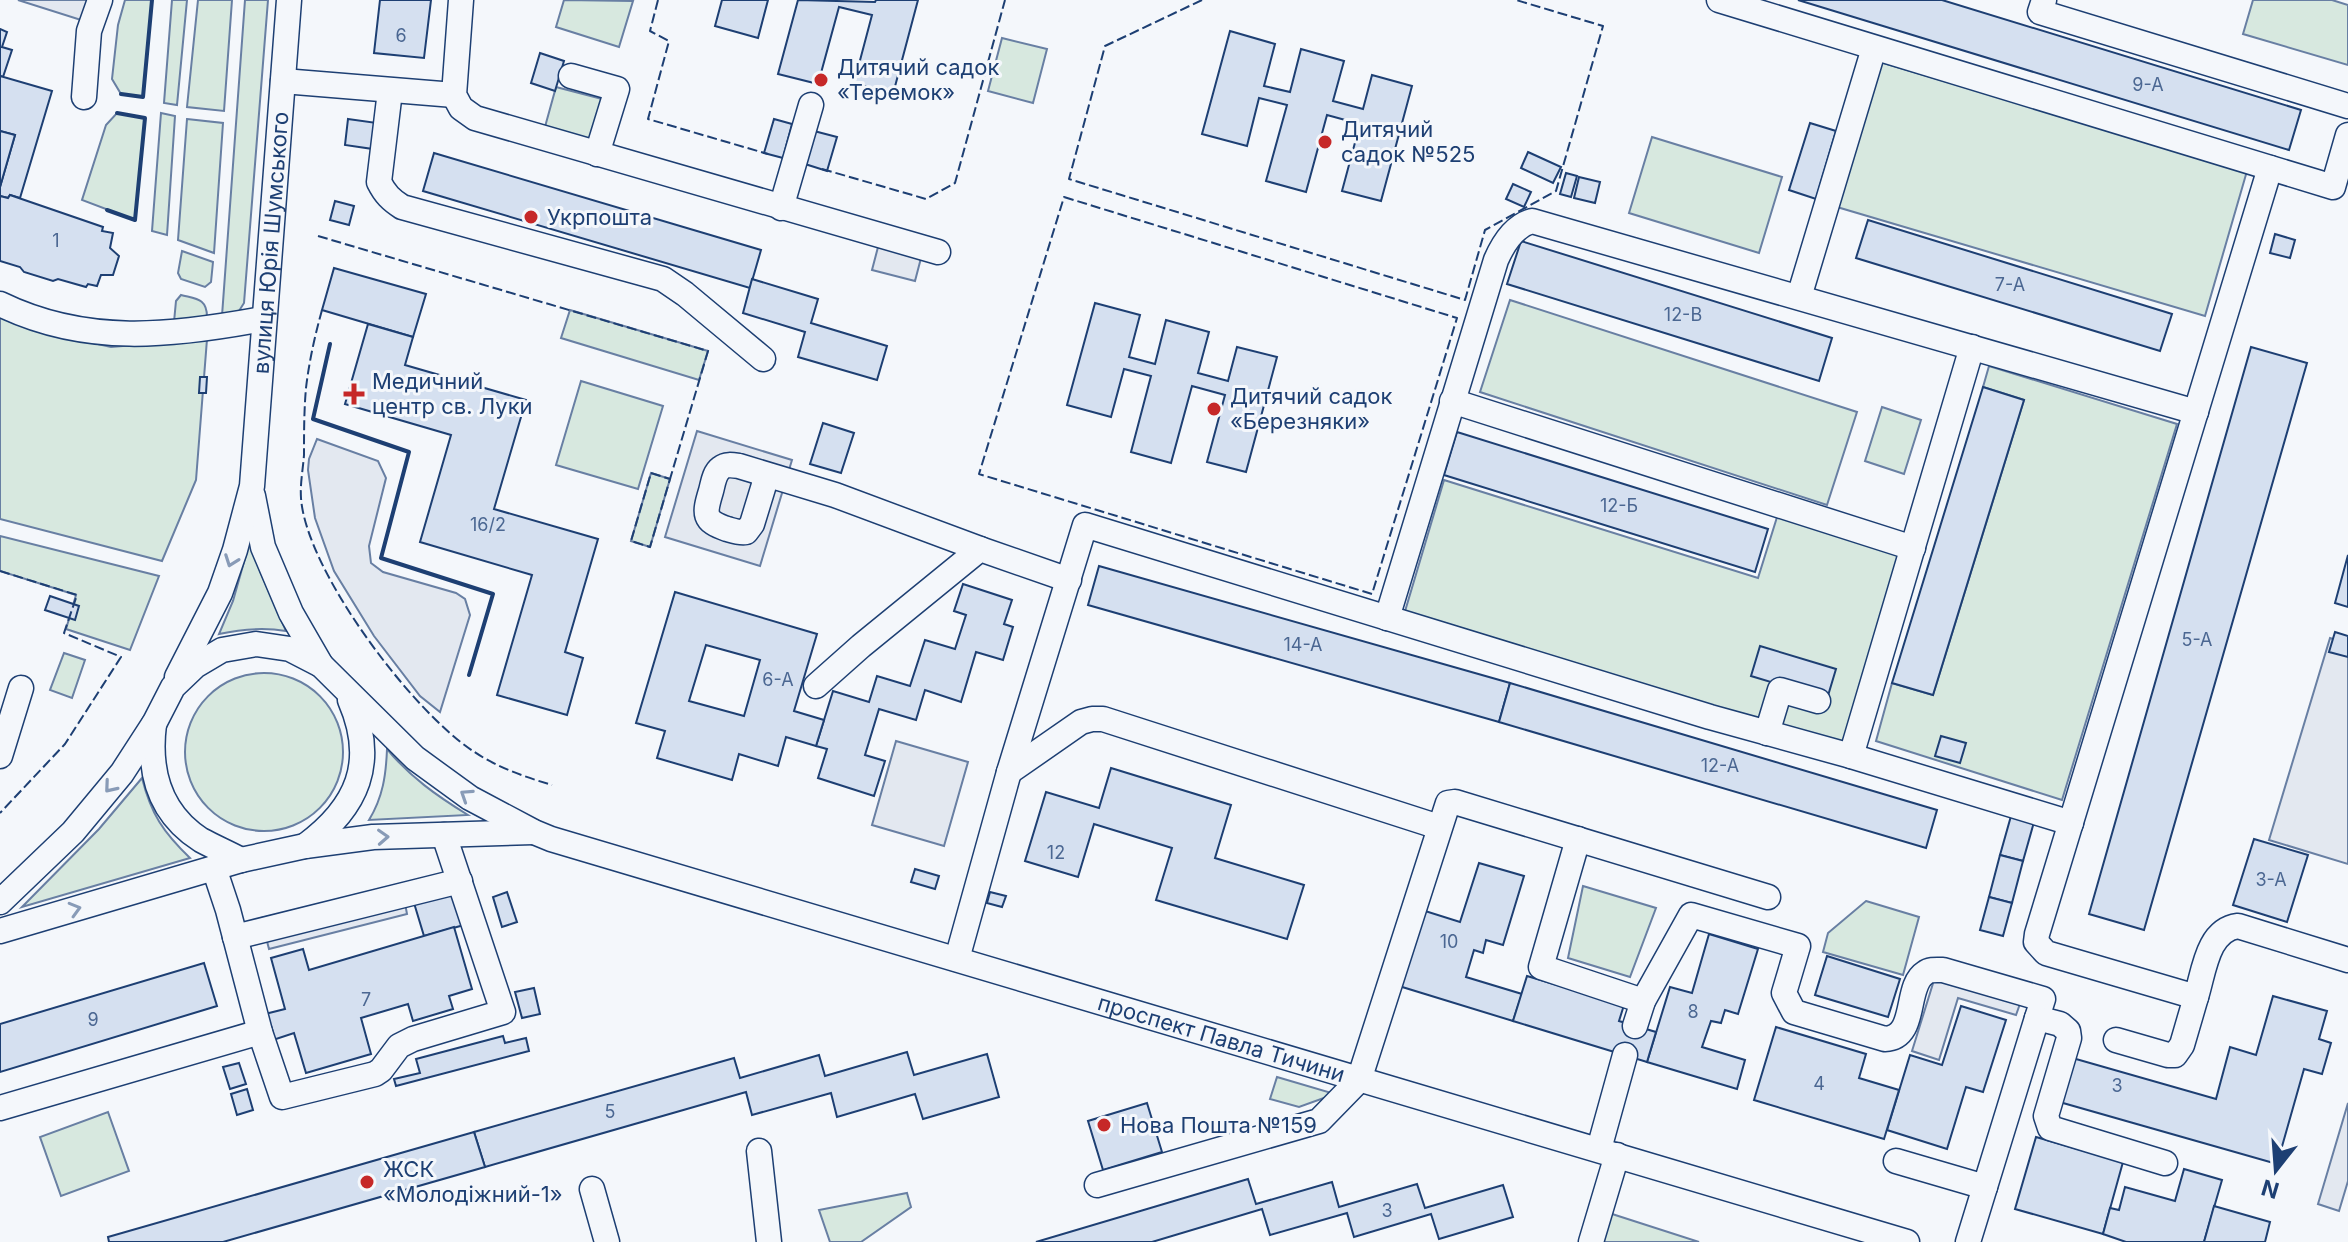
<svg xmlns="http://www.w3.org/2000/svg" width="2348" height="1242" font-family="Inter,sans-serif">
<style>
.green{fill:#d7e8df;stroke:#687fa3;stroke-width:2}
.parking{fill:#e3e8f0;stroke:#687fa3;stroke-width:2}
.building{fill:#d5e0f0;stroke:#1d3f73;stroke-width:2;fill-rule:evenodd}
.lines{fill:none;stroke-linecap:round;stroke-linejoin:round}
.minor-casing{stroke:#1d3f73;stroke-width:27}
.minor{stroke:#f4f7fb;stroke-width:24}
.fence{stroke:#1d3f73;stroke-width:2;stroke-dasharray:10 4;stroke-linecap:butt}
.wall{stroke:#1d3f73;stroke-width:4}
.oneway{stroke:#889bb7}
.poi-dot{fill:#c62828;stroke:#f4f7fb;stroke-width:3}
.labels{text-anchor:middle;stroke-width:6;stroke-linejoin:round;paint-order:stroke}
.number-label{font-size:18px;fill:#4b6792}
.poi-label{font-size:22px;fill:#1d3f73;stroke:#f4f7fb;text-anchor:start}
.street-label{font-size:22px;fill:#1d3f73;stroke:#f4f7fb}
</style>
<rect width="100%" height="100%" fill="#f4f7fb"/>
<g class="green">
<polygon points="125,0 152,0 143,97 121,94 112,79 118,25"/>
<polygon points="172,0 187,0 177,105 164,103"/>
<polygon points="198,0 232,0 224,111 187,107"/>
<polygon points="245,0 268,0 244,303 239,311 222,316"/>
<polygon points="564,0 633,1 619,47 556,27"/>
<polygon points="2253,0 2332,0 2348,5 2348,65 2243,34"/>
<polygon points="1002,38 1047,49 1033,103 988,91"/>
<polygon points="1880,62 2247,171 2205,316 1837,207"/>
<polygon points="556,87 606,100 592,147 543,134"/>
<polygon points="117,113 145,118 135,220 82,200 106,125"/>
<polygon points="161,113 175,116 167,235 152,231"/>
<polygon points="187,119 223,123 214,253 178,240"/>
<polygon points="1652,137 1782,177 1759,253 1629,213"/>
<polygon points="182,251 213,262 211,282 205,287 181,279 178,273"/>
<path d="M181,295C196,299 207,298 207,317L174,322L176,301Z"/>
<polygon points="1510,300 1857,412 1827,505 1480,392"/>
<polygon points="570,310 708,351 699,380 561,338"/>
<polygon points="0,316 44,332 111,347 207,339 196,480 162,561 0,519"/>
<polygon points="1989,366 2177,424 2062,800 1876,741 1892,683 1933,695 2024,400 1983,387"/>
<polygon points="581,381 663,406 638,489 556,465"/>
<polygon points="1882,407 1921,420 1904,474 1865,461"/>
<polygon points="651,473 670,479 650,547 631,541"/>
<polygon points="1444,480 1758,578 1778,514 1903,553 1845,744 1403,618"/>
<polygon points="0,536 159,576 130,650 66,629 76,595 0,571"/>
<path d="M251,537L260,571L286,631C262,627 242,629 219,634L233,601Z"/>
<polygon points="64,653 85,660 72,698 50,690"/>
<circle cx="264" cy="752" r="79"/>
<path d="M387,749C410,777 437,796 468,815L369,820C383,797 386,775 387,749Z"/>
<path d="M142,778C151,814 163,832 190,858L22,907L99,829Z"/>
<polygon points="1583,886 1656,908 1630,977 1568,958"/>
<polygon points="1866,901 1919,917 1903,975 1823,952 1828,933"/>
<polygon points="1277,1077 1335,1094 1299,1107 1270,1099"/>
<polygon points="108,1112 129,1171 61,1196 40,1137"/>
<polygon points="907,1193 911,1207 861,1242 830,1242 819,1210"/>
<polygon points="1609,1213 1699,1242 1602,1242"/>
</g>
<g class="parking">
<polygon points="18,0 88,0 81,20"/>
<polygon points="883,228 926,239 915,281 872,270"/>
<polygon points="697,431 792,460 760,566 665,537"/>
<polygon points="317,439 378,461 386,478 369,546 371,563 383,572 456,593 465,599 470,615 440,712 420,696 374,636 334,571 315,518 308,470 309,459"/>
<polygon points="2330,638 2348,644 2348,864 2269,840"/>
<polygon points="896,741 968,762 944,846 872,825"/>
<polygon points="402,887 407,914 269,949 261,918"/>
<polygon points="1935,977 2021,1001 2016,1015 1958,998 1939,1060 1912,1051"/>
<polygon points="2348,1103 2348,1181 2339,1211 2318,1204"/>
</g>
<g class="building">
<polygon points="380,0 431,0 424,58 374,53"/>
<polygon points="722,0 768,0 758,38 715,26"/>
<polygon points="798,0 875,2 876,0 918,0 893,94 854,83 872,15 839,7 818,84 778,74"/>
<polygon points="1798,0 1942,0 2301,110 2289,150"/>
<polygon points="0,29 7,32 2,47 12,50 3,77 0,76"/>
<polygon points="1230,31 1275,44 1264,86 1290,92 1301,49 1344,61 1333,101 1363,109 1372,75 1412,86 1381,201 1342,191 1360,124 1327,115 1306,192 1266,181 1287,105 1259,98 1247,146 1202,134"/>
<polygon points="540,53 564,61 555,91 531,83"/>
<polygon points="0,76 52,91 20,198 10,195 8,198 0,196 0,187 15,135 0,131"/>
<polygon points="348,119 377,123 373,149 345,145"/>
<polygon points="774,119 792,124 783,158 764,153"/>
<polygon points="1810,123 1836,131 1816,199 1789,190"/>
<polygon points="0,131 15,135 0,187"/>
<polygon points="814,131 837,137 827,171 805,164"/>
<polygon points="1528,152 1561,167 1553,183 1521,168"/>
<polygon points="434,153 761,250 750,288 423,191"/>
<polygon points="1566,173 1577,176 1571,197 1560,194"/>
<polygon points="1579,177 1600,182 1595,203 1574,198"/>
<polygon points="1513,184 1531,192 1524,207 1506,199"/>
<polygon points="10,195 103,227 102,231 113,233 110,248 119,256 113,275 101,275 97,286 88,284 86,287 58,279 53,281 24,272 20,267 0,261 0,196 8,198"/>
<polygon points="335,201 354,206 349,225 330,220"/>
<polygon points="1868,220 2172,314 2160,351 1856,258"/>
<polygon points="2275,234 2295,240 2290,258 2270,253"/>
<polygon points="1521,241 1832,338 1819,381 1507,284"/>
<polygon points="334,268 426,294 413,337 322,310"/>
<polygon points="752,279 818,299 811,323 887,346 877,380 798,357 805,332 743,313"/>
<polygon points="1095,303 1140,315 1129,357 1155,364 1166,320 1209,332 1198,373 1228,381 1237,347 1277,357 1246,472 1207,462 1225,395 1192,386 1171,463 1131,452 1151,376 1124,369 1111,417 1067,405"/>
<polygon points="368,324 413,337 405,365 526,400 494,509 598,539 565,652 583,658 567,715 497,695 532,575 420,542 451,435 345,404"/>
<polygon points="2251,347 2307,363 2144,930 2089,914"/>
<polygon points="200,377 207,377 206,393 199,393"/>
<polygon points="1983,387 2024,400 1933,695 1892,683"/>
<polygon points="823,423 854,433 841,473 810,464"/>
<polygon points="1457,432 1768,529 1755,572 1444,475"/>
<polygon points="2348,555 2348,607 2335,603"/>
<polygon points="1099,566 1510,683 1499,722 1088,605"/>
<polygon points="963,584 1012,600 1004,624 1013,627 1003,660 976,652 961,702 925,690 916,720 879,709 865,755 885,761 874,796 818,778 827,749 816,746 833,691 869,702 877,676 910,686 925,640 955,649 966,615 954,611"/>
<path d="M675,592L817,634L794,711L824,720L816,746L786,737L778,766L739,754L732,780L657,758L665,731L636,723ZM706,645L760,660L744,716L689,701Z"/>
<polygon points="50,596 79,606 75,620 45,610"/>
<polygon points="2335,632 2348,636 2348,657 2329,652"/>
<polygon points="1760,646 1836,669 1827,699 1751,676"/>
<polygon points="1510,683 1937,810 1926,848 1499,722"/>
<polygon points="1941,736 1966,743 1960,763 1935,756"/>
<polygon points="1111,768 1231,805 1215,858 1304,885 1287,939 1156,900 1172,848 1094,824 1078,877 1025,861 1046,792 1099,808"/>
<polygon points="2011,816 2034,822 2023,861 2000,855"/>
<polygon points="2254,839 2308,855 2287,922 2233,905"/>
<polygon points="2000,855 2023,861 2012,903 1989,897"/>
<polygon points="1479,863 1524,876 1503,945 1486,940 1483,953 1474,950 1466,977 1522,994 1513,1021 1399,986 1422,910 1460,922"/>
<polygon points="915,869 939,876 935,889 911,882"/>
<polygon points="454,892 464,925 424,936 414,903"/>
<polygon points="507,892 517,922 502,927 493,897"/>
<polygon points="990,892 1006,896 1002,907 987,903"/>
<polygon points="1989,897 2012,903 2003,936 1980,930"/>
<polygon points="454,927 472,989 449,996 453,1009 413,1021 408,1004 361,1018 371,1054 306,1073 294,1033 273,1040 265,1014 285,1009 271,958 303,949 309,970"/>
<polygon points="1709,934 1758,949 1738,1014 1725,1010 1721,1023 1711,1021 1702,1047 1745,1060 1737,1089 1647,1062 1670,987 1692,993"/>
<polygon points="1827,956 1900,979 1888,1017 1815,995"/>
<polygon points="204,963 217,1006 0,1072 0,1024"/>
<polygon points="1527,976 1624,1005 1619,1021 1656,1032 1647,1062 1513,1021"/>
<polygon points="534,988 540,1014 522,1018 515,992"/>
<polygon points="2273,996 2327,1011 2319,1039 2331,1043 2322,1074 2304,1069 2277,1164 2056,1101 2069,1057 2216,1099 2230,1047 2256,1055"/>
<polygon points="1961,1006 2006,1020 1983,1092 1966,1087 1947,1149 1887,1130 1910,1055 1942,1065"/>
<polygon points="1776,1027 1866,1054 1859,1078 1899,1090 1884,1139 1754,1100"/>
<polygon points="503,1036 505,1043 526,1038 529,1051 396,1086 394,1079 420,1073 416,1059"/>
<polygon points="907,1052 914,1075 987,1054 999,1097 923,1119 915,1094 837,1117 831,1093 752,1115 746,1092 485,1167 474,1132 734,1058 740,1078 819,1055 825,1076"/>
<polygon points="239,1063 246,1084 230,1089 223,1067"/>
<polygon points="247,1089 253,1110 237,1115 231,1094"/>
<polygon points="1147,1103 1162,1152 1103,1170 1088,1121"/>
<polygon points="474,1132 485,1167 223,1242 109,1242 108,1237"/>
<polygon points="2036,1137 2123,1162 2103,1234 2015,1209"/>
<polygon points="2184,1169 2222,1180 2204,1242 2126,1242 2103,1234 2110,1208 2119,1210 2125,1187 2175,1201"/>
<polygon points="1248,1179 1256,1204 1332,1182 1339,1207 1417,1184 1425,1208 1503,1185 1513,1217 1439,1239 1431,1214 1354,1237 1347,1213 1270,1235 1262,1209 1152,1242 1036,1242"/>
<polygon points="2214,1206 2270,1222 2265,1242 2204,1242"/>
</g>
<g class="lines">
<defs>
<g id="minor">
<polyline points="461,0 454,95 461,108 475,118 938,252"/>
<polyline points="1719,0 2333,187 2348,135"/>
<polyline points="2044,0 2040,12 2348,106"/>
<polyline points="571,76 617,89 597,154"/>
<polyline points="283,81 454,95"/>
<path d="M390,91L379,182C385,194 391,200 402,207L663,279L685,294L763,359"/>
<polyline points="84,97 89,31 100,0"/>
<path d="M2270,168L2037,934L2036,942L2046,953L2196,997C2204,972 2207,930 2238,926L2348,960"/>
<polyline points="781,208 811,105"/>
<polyline points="1799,297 1874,48"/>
<path d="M0,304C86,346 172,336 263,319"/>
<polyline points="1452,401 1913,548"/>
<path d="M767,475L752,524L746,532C739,533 734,531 727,529C703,521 704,514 711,491C713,484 714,473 721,468C726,464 732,465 739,466L835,495L980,549"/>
<polyline points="253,496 263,547 291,613 321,665"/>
<path d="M1387,618L1496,260C1503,244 1514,226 1532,221L2196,412"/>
<path id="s1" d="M177,677L220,593L235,550L252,486L289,0"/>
<polyline points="816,686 861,646 980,549 1069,580"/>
<path d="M154,724C148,771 159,813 201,840C214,847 228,853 241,860"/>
<polyline points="1767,733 1780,690 1818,701"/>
<polyline points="0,756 21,688"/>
<polyline points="1851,756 1972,347"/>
<polyline points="1009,772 1081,722 1092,719 1103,719 1439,827"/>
<polyline points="1578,839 1541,967 1643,1001"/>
<path d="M305,846C358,807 377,762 350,700"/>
<polyline points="214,868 228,910 260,1032 282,1097 375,1074 381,1070 399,1046 413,1039 503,1012 444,835"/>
<path id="s2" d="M0,902L73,832L122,773L155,722L173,687L195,666L222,650L256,644L290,649L321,665L415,758L470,798L534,832L551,839L1907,1242"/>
<polyline points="0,931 241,860 305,846 373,837 533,832"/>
<polyline points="235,937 460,881"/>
<polyline points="957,959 1009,772 1085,525 1710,717 1851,756 2071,823"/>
<path d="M1635,1026L1643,1001L1691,915L1798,946L1784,993L1794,1012L1885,1039C1918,1038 1904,986 1925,973C1930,969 1937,970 1943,970L2043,999L2037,1018L2060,1024L2068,1031L2069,1038L2046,1116L2050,1128L2165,1163"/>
<polyline points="2116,1040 2168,1055 2175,1055 2182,1045 2196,997"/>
<polyline points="0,1108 260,1032"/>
<polyline points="1599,1149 1625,1055"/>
<polyline points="759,1151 769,1242"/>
<polyline points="1896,1161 1985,1187"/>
<polyline points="1097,1185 1319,1121 1359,1080 1448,803 1455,802 1768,897"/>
<polyline points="592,1189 607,1242"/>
<polyline points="1591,1242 1617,1155"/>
<polyline points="1968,1242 2037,1018"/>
</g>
</defs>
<use href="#minor" class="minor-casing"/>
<use href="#minor" class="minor"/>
<g class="fence">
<polyline points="658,0 650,31 669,41 648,119 768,154"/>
<polyline points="1202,0 1105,46 1069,179 1465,300 1485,230 1556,191 1603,26 1516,0"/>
<polyline points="822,169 926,199 955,183 1005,0"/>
<polygon points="1064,197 1457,318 1372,594 979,474"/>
<polyline points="318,236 708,351 670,479"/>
<path d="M322,310C315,335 309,362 306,388C304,410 304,433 304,455C303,469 300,484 301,498C306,571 413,712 473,751C496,767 525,777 552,785"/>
<polygon points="651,473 670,479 650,547 631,541"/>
<polyline points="0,571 77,595 64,633 121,657 65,744 0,813"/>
</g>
<g class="wall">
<polyline points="121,94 143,97 152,0"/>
<polyline points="107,210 135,220 145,118 117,113"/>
<polyline points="330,344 313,419 409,452 381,558 493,594 469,675"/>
</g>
</g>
<defs><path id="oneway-chevron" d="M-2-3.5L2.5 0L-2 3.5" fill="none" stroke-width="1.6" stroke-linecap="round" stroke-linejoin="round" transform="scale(2)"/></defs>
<g class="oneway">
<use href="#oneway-chevron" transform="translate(231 561) rotate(110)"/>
<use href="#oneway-chevron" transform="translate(110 787) rotate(130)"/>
<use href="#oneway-chevron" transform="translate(466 795) rotate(-147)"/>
<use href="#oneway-chevron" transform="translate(383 837) rotate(-3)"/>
<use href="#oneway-chevron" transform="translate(75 909) rotate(-16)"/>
</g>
<g class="poi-dot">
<circle cx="821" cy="80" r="8"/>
<circle cx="1325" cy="142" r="8"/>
<circle cx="531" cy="217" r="8"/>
<path d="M350 382h8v8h8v8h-8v8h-8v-8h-8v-8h8z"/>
<circle cx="1214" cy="409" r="8"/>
<circle cx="1104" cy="1125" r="8"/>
<circle cx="367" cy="1182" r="8"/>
</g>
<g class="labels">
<g class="number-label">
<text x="401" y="42">6</text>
<text x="2148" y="91">9-А</text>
<text x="56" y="247">1</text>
<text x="2010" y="291">7-А</text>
<text x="1683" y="321">12-В</text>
<text x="1619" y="512">12-Б</text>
<text x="488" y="531">16/2</text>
<text x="2197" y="646">5-А</text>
<text x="1303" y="651">14-А</text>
<text x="778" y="686">6-А</text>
<text x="1720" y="772">12-А</text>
<text x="1056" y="859">12</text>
<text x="2271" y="886">3-А</text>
<text x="1449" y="948">10</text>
<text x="366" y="1006">7</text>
<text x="1693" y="1018">8</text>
<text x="93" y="1026">9</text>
<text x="1819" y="1090">4</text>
<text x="2117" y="1092">3</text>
<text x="610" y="1118">5</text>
<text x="1387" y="1217">3</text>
</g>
<g class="poi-label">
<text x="837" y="75">Дитячий садок<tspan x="837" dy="25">«Теремок»</tspan></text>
<text x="1341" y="137">Дитячий<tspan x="1341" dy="25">садок №525</tspan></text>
<text x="547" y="225">Укрпошта</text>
<text x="372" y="389">Медичний<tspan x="372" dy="25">центр св. Луки</tspan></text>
<text x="1230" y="404">Дитячий садок<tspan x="1230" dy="25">«Березняки»</tspan></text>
<text x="1120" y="1133">Нова Пошта №159</text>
<text x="383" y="1177">ЖСК<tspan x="383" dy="25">«Молодіжний-1»</tspan></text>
</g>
<g class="street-label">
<text dy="8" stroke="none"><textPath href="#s1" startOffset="450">вулиця Юрія Шумського</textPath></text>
<text dy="8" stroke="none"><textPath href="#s2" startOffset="1434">проспект Павла Тичини</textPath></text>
</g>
</g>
<g transform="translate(2276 1170) rotate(197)" stroke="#f4f7fb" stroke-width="6" paint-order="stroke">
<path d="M0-6L14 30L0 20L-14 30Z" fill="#1d3f73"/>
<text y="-12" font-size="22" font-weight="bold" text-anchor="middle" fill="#1d3f73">N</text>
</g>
</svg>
